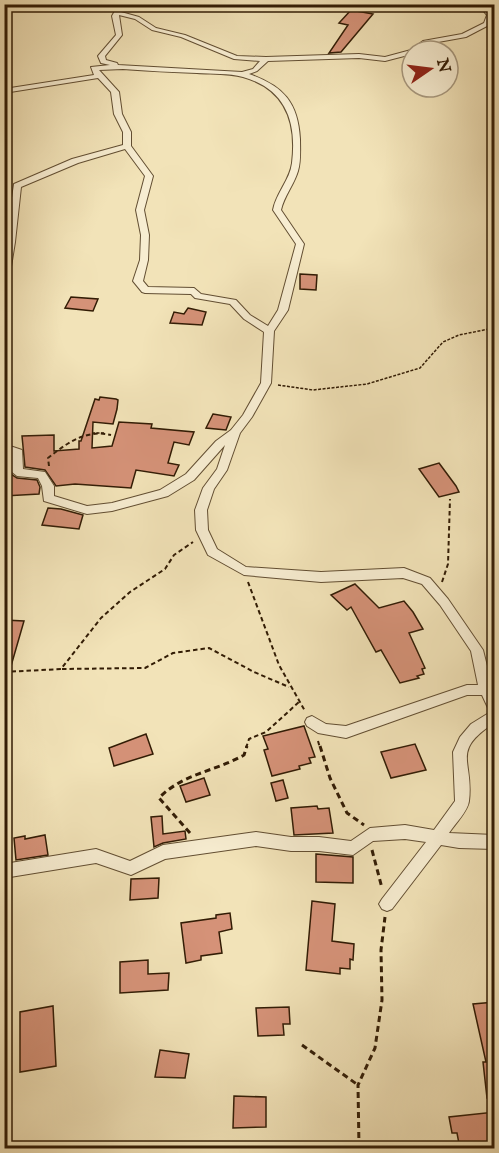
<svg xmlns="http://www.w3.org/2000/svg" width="499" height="1153" font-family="'IM FELL English',serif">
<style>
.building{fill:#d59278;stroke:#321c05;stroke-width:1.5}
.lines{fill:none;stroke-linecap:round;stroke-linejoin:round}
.minor-casing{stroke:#624e32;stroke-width:2}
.path-far2{stroke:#321c05;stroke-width:1.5;stroke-dasharray:3 1.5;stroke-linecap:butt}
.path-far1{stroke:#321c05;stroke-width:2;stroke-dasharray:4.5 3;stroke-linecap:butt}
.path{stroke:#321c05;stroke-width:3;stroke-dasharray:6 4;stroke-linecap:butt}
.minor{fill:#f7edd1;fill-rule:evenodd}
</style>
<rect width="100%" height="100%" fill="#f2e3b8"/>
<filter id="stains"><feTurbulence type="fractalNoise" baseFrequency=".00333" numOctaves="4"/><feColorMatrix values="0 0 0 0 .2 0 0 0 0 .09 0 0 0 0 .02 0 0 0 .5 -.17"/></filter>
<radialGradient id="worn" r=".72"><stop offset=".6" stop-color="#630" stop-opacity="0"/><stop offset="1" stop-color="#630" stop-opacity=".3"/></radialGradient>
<g class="building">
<polygon points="351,10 373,14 341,52 329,53 348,25 339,23"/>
<polygon points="300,274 317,275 316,290 300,289"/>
<polygon points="71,297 98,299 93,311 65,308"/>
<polygon points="188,308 206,312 202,325 170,323 174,312 184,314"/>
<polygon points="100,397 116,399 118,400 117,409 113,424 93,422 92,448 112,446 119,422 152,424 151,428 194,432 189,445 174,442 168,463 179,465 174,476 136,470 131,488 75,484 56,486 45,470 25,467 22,436 54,435 54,451 79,449 79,441 81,441 95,399 99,400"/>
<polygon points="213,414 231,417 226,430 206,428"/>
<polygon points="10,456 11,474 17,478 37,480 40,487 39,494 4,496 4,457"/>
<polygon points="439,463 456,486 459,492 439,497 419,469"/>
<polygon points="48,508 61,509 83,515 79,529 42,525"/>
<polygon points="355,584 379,608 404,601 413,612 423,629 409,633 425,668 422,669 424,674 417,676 419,678 400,683 381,650 376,652 351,607 347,610 331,595"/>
<polygon points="4,620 24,621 7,680 4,680"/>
<polygon points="304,726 315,757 309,758 311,763 299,766 300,769 272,776 264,750 268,749 263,736"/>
<polygon points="146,734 153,754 114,766 109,748"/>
<polygon points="415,744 426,770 391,778 381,752"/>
<polygon points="204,778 210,795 186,802 180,786"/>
<polygon points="283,780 288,798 276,801 271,783"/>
<polygon points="317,806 318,809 329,808 333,833 294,835 291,808"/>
<polygon points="162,816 163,834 185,831 186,839 163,843 154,847 151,817"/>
<polygon points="45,835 48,855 16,860 14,838 25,836 25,839"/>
<polygon points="316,854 353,857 353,883 316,882"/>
<polygon points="159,878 158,898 130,900 131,879"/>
<polygon points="312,901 335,904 332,941 354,944 353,960 350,959 350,969 340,968 340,974 306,970"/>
<polygon points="230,913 232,929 219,932 222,953 201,956 201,960 186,963 181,923 216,918 216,915"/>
<polygon points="148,960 148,974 169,973 168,990 120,993 120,962"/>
<polygon points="495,1002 495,1098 487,1098 483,1062 486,1062 473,1004"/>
<polygon points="53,1006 56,1066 20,1072 20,1012"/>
<polygon points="289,1007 290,1024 283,1024 284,1035 258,1036 256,1008"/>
<polygon points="160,1050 189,1054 185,1078 155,1077"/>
<polygon points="234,1096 266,1097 266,1127 233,1128"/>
<polygon points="495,1112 495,1149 460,1149 457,1133 452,1133 449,1117"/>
</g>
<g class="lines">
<defs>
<path id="minor" d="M119,4H125L121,12L139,17L156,28L185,35L237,56L266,57L359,54L385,57L411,50L423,41L462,34L484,23L487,15L478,4H485L493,15L489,25L466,37L427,44L418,51H412V54L385,61L359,58L268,61L257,71L249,74C283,86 298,102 300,139C300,150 301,161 298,171C294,185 284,196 281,210L304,244L288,310L274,331L271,383L252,417L240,433L227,470L214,489L207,510L208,530L217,549L246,567L321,572L404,568L430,578L448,599L483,650L494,694V723C450,752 474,760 469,801C468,811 455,824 449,833L494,835V849L459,848L441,845L392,909L387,911L382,909L379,904L382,899L426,842L405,839L373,841L353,855L319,851H291L256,846L165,859L131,875L96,863L4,878V864L96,849L130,861L163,845L256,832L291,837H319L351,841L370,828L405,825L434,830L455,801L453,752L460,737L471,724L492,711L489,710L482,695H467L346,738L318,733L307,726L305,722L307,718L312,716L326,724L346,726L467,685H478L471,651L440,605L422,584L403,578L321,582L244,575L208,555L196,530L195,510L203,488L217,469L225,445L194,480L168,496L112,511L87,514L44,501L42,486L38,478L17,476L12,472V455L4,451V444L22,450L23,469L45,472L54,486V496L87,506L112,503L160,490L186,474L216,441L231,430L243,415L261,383L264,332L244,319L230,304L195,298L191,294L145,293L142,292L133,281L140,260L141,235L136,210L145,176L125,149L78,163L21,187L15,242L9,279L4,282V253L14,184L72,159L123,145V132L114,114L111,92L98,78L4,93V89L94,75L91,67L110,65L101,63L98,56L116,35L112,16ZM119,15L135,19L152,30L181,37L234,59L260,61L253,69L242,72L118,65L117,63L106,60L105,56L122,35ZM123,69C148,71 172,72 197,73C211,74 229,73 243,77C286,89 297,122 292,163C290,180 276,193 273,210L296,244L278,310L268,326L250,315L236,300L201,294L194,288L148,287L143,281L148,260L149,235L144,210L153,176L131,146V132L122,114L119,92L99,70Z"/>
</defs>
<use href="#minor" class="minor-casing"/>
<g class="path-far2">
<polyline points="278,385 313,390 367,384 420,368 443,342 459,335 494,328"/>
<polyline points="92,433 104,433"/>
</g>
<g class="path-far1">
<path d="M49,466L48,458C67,443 86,429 111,435"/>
<polyline points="248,582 279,665 305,711"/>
<polyline points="442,582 448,564 450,499"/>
<polyline points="62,669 145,668 173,653 209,648 254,672 289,687"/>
<polyline points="4,672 61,669 101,618 130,592 165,569 174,555 193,542"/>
<polyline points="318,741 320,748"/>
<polyline points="246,748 249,739 266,732 299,702"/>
</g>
<g class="path">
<polyline points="320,746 330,778 347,813 364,825"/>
<path d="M190,833L159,798C182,774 216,771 244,755L247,746"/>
<polyline points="372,850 382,888"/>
<polyline points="302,1045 358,1085"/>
<polyline points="359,1148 358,1085 375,1048 382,1000 381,950 385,917"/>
</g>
<use href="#minor" class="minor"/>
</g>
<rect width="499" height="1153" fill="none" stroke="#f2e3b8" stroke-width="24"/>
<rect x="6" y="6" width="487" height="1141" fill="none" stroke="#321c05" stroke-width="3"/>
<rect x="12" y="12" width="475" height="1129" fill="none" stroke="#321c05" stroke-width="1.5"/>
<g transform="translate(430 69) rotate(76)"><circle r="28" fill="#f7edd1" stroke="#a8997f" stroke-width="1.5"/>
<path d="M0-4.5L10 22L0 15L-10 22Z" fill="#8f2418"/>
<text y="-9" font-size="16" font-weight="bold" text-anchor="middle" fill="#321c05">N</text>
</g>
<rect width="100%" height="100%" filter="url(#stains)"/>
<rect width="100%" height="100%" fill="url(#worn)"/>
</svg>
